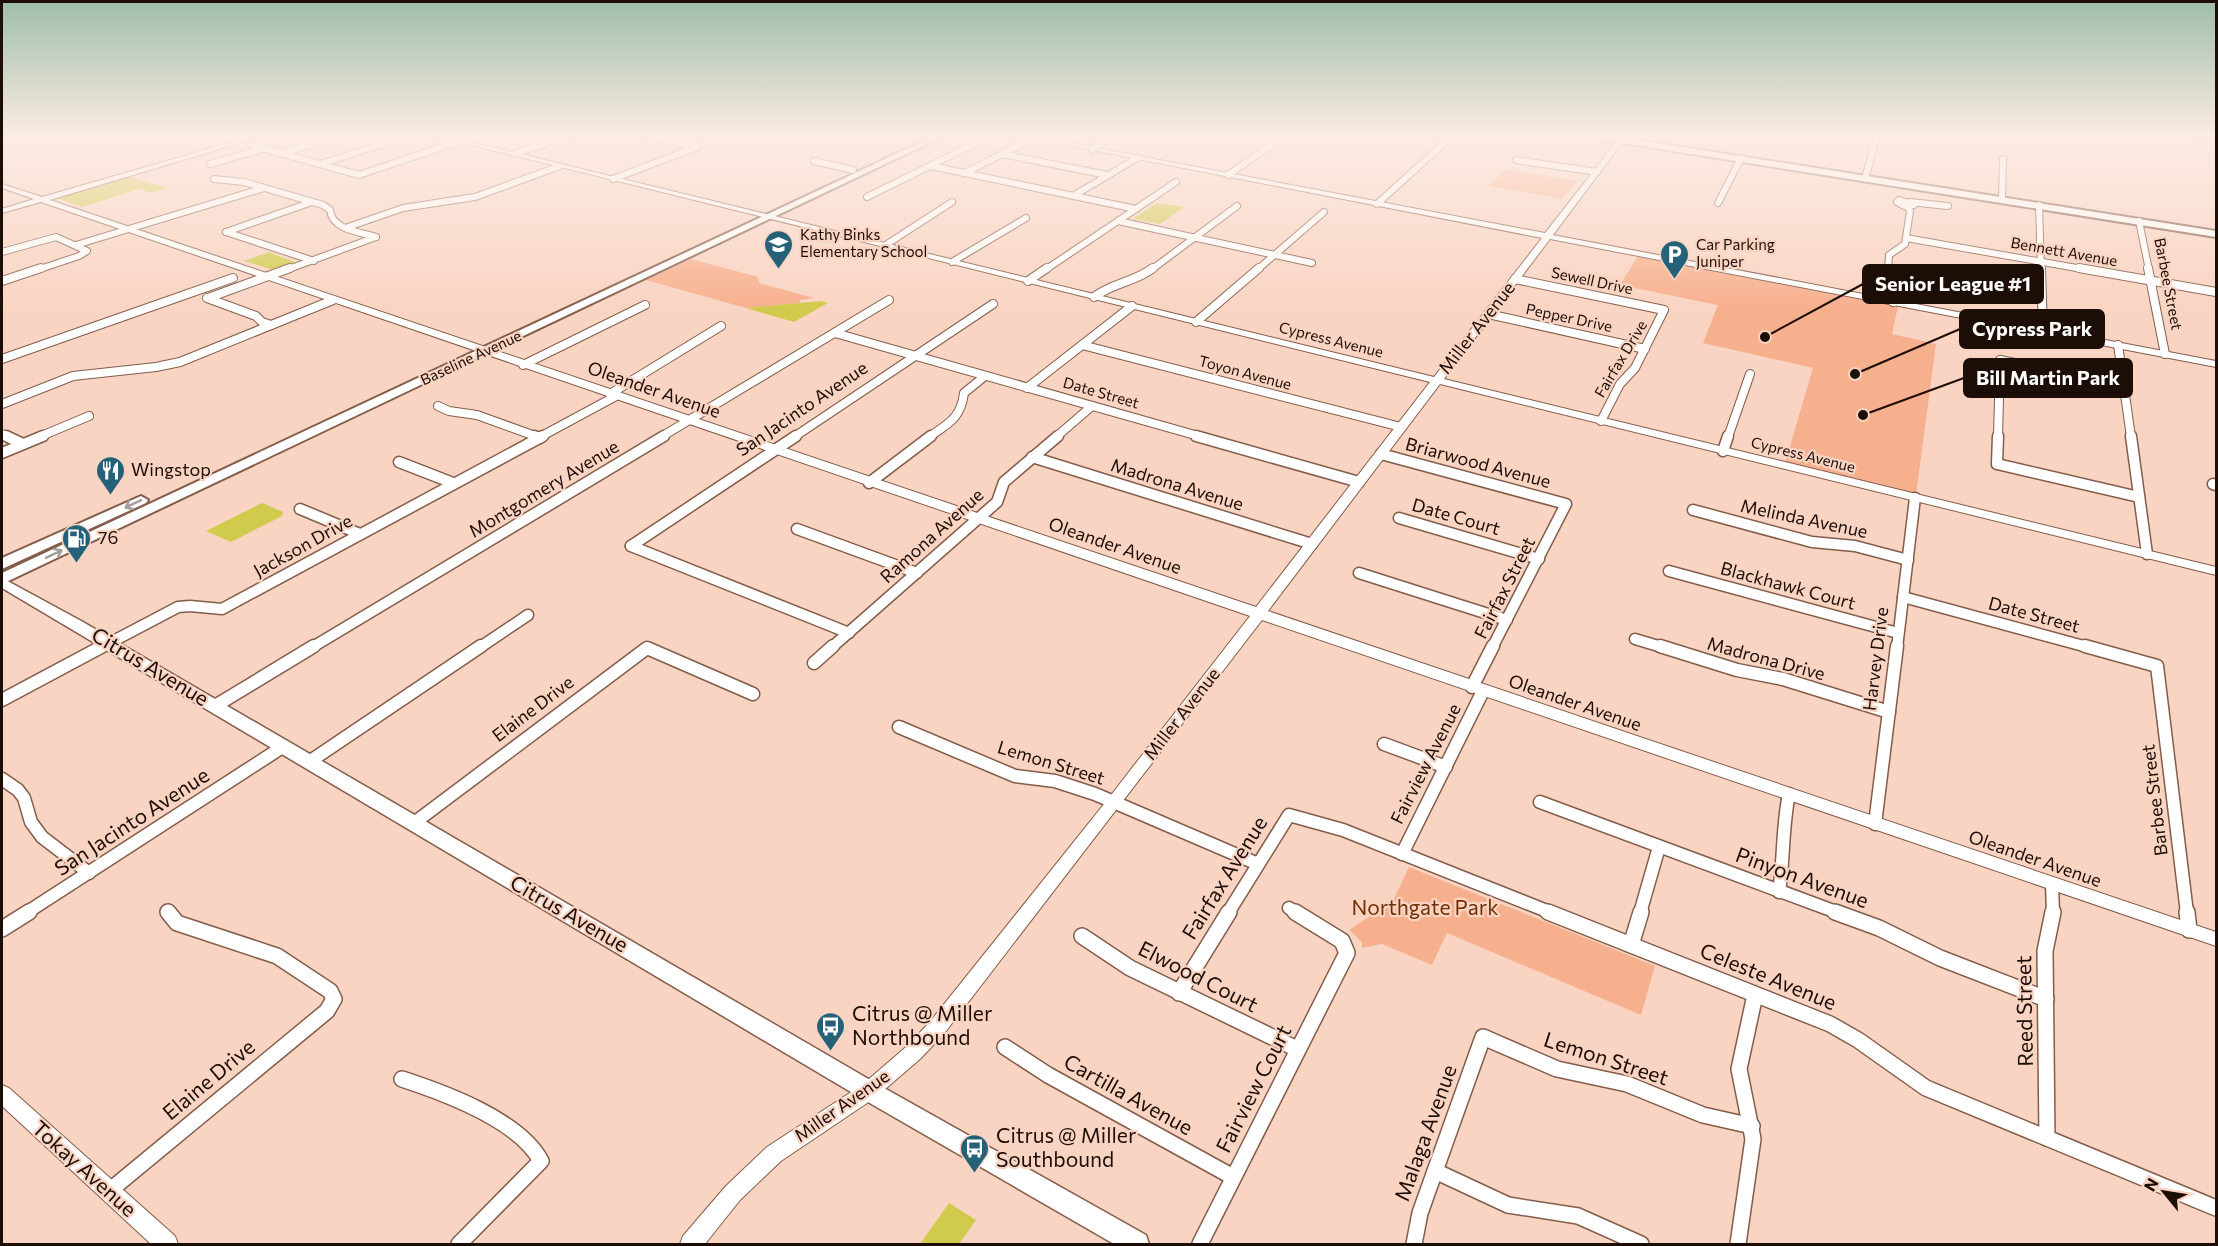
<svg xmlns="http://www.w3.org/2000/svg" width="2218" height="1246" font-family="Commissioner,sans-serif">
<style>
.green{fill:#f7b08e}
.water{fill:#d0cb4c}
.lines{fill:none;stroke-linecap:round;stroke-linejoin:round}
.minor-far4-casing{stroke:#845c49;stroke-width:8}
.minor-far3-casing{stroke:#845c49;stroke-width:10}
.minor-far2-casing{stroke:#845c49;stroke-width:13}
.minor-far1-casing{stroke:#845c49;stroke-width:15}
.minor-casing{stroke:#845c49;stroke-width:18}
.tertiary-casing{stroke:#845c49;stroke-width:2}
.secondary-casing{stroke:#845c49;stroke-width:3}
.primary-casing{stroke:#845c49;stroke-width:4}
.minor-far4{stroke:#fff;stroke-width:6}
.minor-far3{stroke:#fff;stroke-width:8}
.minor-far2{stroke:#fff;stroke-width:10}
.minor-far1{stroke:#fff;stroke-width:12}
.minor{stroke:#fff;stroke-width:15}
.tertiary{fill:#fff;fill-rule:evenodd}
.secondary{fill:#fff;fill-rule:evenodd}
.primary{fill:#fff;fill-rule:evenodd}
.oneway{stroke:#a49e9b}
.labels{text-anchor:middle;stroke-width:4.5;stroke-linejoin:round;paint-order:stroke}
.far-poi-label{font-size:15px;fill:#1c0d06;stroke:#f9d4c2;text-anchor:start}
.far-street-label{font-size:15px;fill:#1c0d06;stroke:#f9d4c2}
.street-label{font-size:18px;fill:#1c0d06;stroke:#f9d4c2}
.poi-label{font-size:18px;fill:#1c0d06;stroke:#f9d4c2;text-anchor:start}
.near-street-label{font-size:21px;fill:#1c0d06;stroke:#f9d4c2}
.near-park-label{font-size:21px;fill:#712f04;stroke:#f9d4c2}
.near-poi-label{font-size:21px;fill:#1c0d06;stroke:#f9d4c2;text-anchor:start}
.leader{fill:none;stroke:#1c0d06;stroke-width:2}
.callout-dot{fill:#1c0d06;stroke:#f9d4c2;stroke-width:2}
.callout{fill:#1c0d06;stroke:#1c0d06;stroke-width:2}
.callout-label{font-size:20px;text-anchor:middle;font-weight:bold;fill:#fff}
</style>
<rect width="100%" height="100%" fill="#f9d4c2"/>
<g class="green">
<polygon points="1505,169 1577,181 1562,199 1488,186"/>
<polygon points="1638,256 1898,306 1892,334 1936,344 1916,495 1785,463 1813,368 1703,343 1718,305 1620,285"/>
<polygon points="691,259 758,277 759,283 814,298 800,300 800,303 746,308 646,280"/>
<polygon points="1409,867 1655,966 1641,1015 1447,933 1432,965 1382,944 1362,948 1362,942 1349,930 1393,901"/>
</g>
<g class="water">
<polygon points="128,176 167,188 152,193 139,189 82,207 56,198"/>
<polygon points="1157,203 1184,207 1160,224 1133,219"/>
<polygon points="269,252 297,263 274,270 244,261"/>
<polygon points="821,301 828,303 794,322 746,308"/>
<polygon points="262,503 283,512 282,516 231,542 206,531"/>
<polygon points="949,1203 976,1220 959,1244 920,1244"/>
</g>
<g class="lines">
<defs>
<g id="minor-far4">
<polyline points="649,136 697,147"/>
<polyline points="251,145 359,175 460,141"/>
<polyline points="1092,149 1115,136"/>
<polyline points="282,153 340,136"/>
<polyline points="514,154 566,136"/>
<polyline points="1002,154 1107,175"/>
<polyline points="1516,160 1597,172"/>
<polyline points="814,161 853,170"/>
<polyline points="210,164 262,149"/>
<polyline points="320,164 386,143"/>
<polyline points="931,166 1136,209"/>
<polyline points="965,173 1033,138"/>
<polyline points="1228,175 1284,136"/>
<polyline points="1866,175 1877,136"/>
<path d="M214,179L244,182L323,205L330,210C332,230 360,232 376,237"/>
<polyline points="613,179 697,147"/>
<polyline points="1073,196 1137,158"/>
<polyline points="867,197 978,142"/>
<polyline points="2002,199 2003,159"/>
<polygon points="1899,200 1914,205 1904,206 1897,202"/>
<polyline points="1910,202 1948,206"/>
<polyline points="1718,203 1741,158"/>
<polyline points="1377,204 1452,136"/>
<polyline points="2039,205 2041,270"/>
<polyline points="1118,221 1312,263"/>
<polyline points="2139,221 2149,270"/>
<polyline points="348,227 403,208 475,197 560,166"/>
<polyline points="226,232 314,261"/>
<polyline points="226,232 312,202"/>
<polyline points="1906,238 2088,270"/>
<polyline points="76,245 264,188"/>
<polyline points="884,246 952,202"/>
<polyline points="2,252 56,237 87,251 79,256 37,270"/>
<polyline points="952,262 1026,218"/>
<polyline points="286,270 376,237"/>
<polyline points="1045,270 1176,182"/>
<polyline points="1151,270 1237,206"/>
<polyline points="1257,270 1324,212"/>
<polyline points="1888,270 1889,255 1905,244 1910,211 1907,206"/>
</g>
<g id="minor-far3">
<polyline points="2041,268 2043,331"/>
<polyline points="2079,268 2216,292"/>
<polyline points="2148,268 2165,354"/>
<polygon points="1886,274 1901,279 1890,280 1882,275"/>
<polyline points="1888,274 1888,268"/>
<polyline points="1515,279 1664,310 1635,368 1620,384 1601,421"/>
<polyline points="2,281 41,268"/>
<polyline points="1028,281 1047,268"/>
<path d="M1094,297C1112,283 1135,282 1153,268"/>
<polyline points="207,298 256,316 262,322 271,325"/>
<polyline points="208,298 290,268"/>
<polyline points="1893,302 1895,281"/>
<polyline points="1488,314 1645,349"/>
<polyline points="1196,322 1259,268"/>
<polyline points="835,333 1202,437"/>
<polyline points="1082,345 1401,427"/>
<polyline points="2118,345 2131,437"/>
<polyline points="2,359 233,278"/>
<polyline points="523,365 645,305"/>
<polyline points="1027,388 1132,306"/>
<polyline points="610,394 721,326"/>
<polyline points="2,404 73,376 156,367 180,362 333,300"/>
<polyline points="438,406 449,411 477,415 538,437"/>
<polyline points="2,434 9,437"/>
<polyline points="39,437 89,416"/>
<polyline points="540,437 616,396"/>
<polyline points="661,437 889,300"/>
<polyline points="794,437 993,304"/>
<path d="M929,437C949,423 961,418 964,393L985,376"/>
<polyline points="1056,437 1092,406"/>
<polyline points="1728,437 1750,374"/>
<polyline points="1998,437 2000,360 2124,385"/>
</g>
<g id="minor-far2">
<polyline points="6,436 23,444"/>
<polyline points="534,436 540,438"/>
<polyline points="1196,436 1359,482"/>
<polyline points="1998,436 1997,464 2139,497"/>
<polyline points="2131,436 2147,554"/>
<polyline points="1723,451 1728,436"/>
<polyline points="2,453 43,436"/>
<polyline points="1381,454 1566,504 1492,648"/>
<polyline points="1032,457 1312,544"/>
<polyline points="399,462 453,483"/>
<polyline points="869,483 931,436"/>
<polyline points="2213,484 2216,485"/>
<polyline points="300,509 360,534"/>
<polyline points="1693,510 1812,542 1855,546 1908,560"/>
<polyline points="1399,518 1539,559"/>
<polyline points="797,529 917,573"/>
<polyline points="631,546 796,436"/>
<polyline points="631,546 849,633"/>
<polyline points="1669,571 1898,633"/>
<polyline points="1359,573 1507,620"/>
<polyline points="1903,597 2091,648"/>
<polyline points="1635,639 1665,648"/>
<polyline points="100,648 178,607 190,606 222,609 543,436"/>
<polyline points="311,648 664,436"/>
<polyline points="479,648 528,615"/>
<polyline points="831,648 997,502 1004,482 1058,436"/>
<polyline points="1897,648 1915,498"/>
</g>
<g id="minor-far1">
<polyline points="1660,646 1737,670 1783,679 1889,712"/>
<polyline points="2085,646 2157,666 2187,913"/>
<polyline points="814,663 833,646"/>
<polyline points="1472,687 1493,646"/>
<polyline points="2,700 103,646"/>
<polyline points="215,706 314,646"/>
<polyline points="899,727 1015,776 1055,781 1095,794 1258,864"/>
<polyline points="1384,744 1446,767"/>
<polyline points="309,762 481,646"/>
<polyline points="2,779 18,790 24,798 31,822 42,837 89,873"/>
<polyline points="1540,802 1839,913"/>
<polyline points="414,823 647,648 753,694"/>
<polyline points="1875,824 1897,646"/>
<polyline points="1402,854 1483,691"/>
<polyline points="2052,884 2053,913"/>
<path d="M1779,892C1784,859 1782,827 1789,794"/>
<polyline points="1289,908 1297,913"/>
<polyline points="26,913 284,746"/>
<polyline points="1228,913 1289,815 1343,830 1552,913"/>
<polyline points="1640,913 1659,847"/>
</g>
<g id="minor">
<polyline points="1548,912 1830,1024 1858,1040 1926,1088 2216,1208"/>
<polyline points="1835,912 1879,928 1940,958 2046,999"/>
<polyline points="2187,912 2189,930"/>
<polyline points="2,929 29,912"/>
<polyline points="1082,936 1130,968 1297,1049"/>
<polyline points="1631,945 1641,912"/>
<polyline points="1179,993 1229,912"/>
<polyline points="1005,1047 1048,1075 1233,1177"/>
<path d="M402,1079C445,1093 519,1120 541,1161L459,1244"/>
<polyline points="2047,1138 2045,951 2053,912"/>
<polyline points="1435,1171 1508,1205 1578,1216 1641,1244"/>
<polyline points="108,1192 327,1011 334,999 330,991 277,956 177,923 168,912"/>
<polyline points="1200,1244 1347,953 1342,941 1295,912"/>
<polyline points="1414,1244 1420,1213 1483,1037 1557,1069 1627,1084 1703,1115 1752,1126"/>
<polyline points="1738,1244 1753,1139 1739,1069 1755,995"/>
</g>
<g id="tertiary">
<polygon points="253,136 263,136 50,200 1256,607 1430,382 435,136 446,136 1434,377 1542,238 1020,136 1033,136 1545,233 1621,136 1627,136 1553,235 2216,361 2216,367 1550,239 1444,379 2216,567 2216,575 1440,384 1268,611 2216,932 2216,946 1262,620 943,1035 920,1059 876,1097 781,1161 740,1200 705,1244 680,1244 683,1236 726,1186 767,1147 862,1085 906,1047 929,1023 1108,799 1250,616 41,202 2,213 2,209 34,199 2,188 2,184 42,197"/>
<polygon points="2194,136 2216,136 2216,140"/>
<polygon points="2,1085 9,1088 175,1236 178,1244 151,1244 2,1106"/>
</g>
<polygon id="secondary" points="2,578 83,622 877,1084 1146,1235 1149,1244 1114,1244 861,1098 2,588"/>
<g id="primary">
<polygon points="934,136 944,136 2,584 2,573"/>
<polygon points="1593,136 1612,136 2216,231 2216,237 1597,139"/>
<polygon points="141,496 148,500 146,503 2,569 2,558"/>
</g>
</defs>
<use href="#minor-far4" class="minor-far4-casing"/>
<use href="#minor-far3" class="minor-far3-casing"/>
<use href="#minor-far2" class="minor-far2-casing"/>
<use href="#minor-far1" class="minor-far1-casing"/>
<use href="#minor" class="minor-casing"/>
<use href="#tertiary" class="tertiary-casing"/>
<use href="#secondary" class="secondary-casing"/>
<use href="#primary" class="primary-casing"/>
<use href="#minor-far4" class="minor-far4"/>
<use href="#minor-far3" class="minor-far3"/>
<use href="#minor-far2" class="minor-far2"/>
<use href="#minor-far1" class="minor-far1"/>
<use href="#minor" class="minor"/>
<use href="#tertiary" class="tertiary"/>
<use href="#secondary" class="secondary"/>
<use href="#primary" class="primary"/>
</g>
<defs><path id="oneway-shaft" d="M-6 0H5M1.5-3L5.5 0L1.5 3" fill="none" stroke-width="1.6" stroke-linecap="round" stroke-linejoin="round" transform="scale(1.5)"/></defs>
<g class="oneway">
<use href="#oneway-shaft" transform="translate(133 504) rotate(155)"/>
<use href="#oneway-shaft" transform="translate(54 554) rotate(-26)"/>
</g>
<linearGradient id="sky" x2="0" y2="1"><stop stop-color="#9ebdaa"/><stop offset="0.44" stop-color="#fcece4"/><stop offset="1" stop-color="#fcece4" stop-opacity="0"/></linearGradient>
<rect width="2218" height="310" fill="url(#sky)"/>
<defs>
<symbol id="school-pin" viewBox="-11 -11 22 30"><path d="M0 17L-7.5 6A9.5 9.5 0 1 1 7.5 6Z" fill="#256279" stroke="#f9d4c2"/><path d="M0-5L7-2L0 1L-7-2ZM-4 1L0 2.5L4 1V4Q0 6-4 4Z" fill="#fff"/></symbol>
<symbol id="parking-pin" viewBox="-11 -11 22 30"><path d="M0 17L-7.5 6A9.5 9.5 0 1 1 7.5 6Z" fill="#256279" stroke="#f9d4c2"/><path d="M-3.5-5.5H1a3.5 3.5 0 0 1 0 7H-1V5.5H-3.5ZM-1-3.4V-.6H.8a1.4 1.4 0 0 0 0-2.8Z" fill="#fff"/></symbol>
<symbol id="restaurant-pin" viewBox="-11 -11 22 30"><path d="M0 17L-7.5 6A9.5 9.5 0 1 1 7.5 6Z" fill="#256279" stroke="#f9d4c2"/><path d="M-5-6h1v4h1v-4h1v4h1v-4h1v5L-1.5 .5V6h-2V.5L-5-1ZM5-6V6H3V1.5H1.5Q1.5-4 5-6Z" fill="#fff"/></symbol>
<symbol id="fuel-pin" viewBox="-11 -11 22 30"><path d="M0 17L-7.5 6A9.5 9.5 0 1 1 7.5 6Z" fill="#256279" stroke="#f9d4c2"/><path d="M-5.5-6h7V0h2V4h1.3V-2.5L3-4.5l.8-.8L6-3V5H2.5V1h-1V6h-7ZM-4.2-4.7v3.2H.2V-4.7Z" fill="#fff"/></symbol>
<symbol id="bus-pin" viewBox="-11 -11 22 30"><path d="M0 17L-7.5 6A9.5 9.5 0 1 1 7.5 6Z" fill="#256279" stroke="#f9d4c2"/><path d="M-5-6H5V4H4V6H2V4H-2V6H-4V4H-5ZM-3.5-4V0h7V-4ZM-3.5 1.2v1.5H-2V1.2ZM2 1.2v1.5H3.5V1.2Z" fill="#fff"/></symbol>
</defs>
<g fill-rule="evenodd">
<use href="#school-pin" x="762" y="228" width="33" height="45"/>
<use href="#parking-pin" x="1658" y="238" width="33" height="45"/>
<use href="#restaurant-pin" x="94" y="454" width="33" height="45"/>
<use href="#fuel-pin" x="60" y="522" width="33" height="45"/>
<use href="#bus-pin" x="814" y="1010" width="33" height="45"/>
<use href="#bus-pin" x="958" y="1132" width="33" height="45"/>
</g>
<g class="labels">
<g class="far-poi-label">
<text x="800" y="240">Kathy Binks<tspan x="800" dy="17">Elementary School</tspan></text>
<text x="1696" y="250">Car Parking<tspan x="1696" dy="17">Juniper</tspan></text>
</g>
<g class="far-street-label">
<text transform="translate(2064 252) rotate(10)" y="5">Bennett Avenue</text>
<text transform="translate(1592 281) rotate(12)" y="5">Sewell Drive</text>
<text transform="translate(2168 284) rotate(79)" y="5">Barbee Street</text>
<text transform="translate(1569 318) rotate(12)" y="5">Pepper Drive</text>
<text transform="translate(1331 340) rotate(14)" y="5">Cypress Avenue</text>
<text transform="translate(471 358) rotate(-25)" y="5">Baseline Avenue</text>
<text transform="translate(1621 359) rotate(-59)" y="5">Fairfax Drive</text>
<text transform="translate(1245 373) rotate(15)" y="5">Toyon Avenue</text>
<text transform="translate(1101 393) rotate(16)" y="5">Date Street</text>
<text transform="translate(1803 455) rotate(14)" y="5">Cypress Avenue</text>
</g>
<g class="street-label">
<text transform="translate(1477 328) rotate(-52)" y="6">Miller Avenue</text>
<text transform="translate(654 390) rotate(19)" y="6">Oleander Avenue</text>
<text transform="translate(802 409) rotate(-34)" y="6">San Jacinto Avenue</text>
<text transform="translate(1478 463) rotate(15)" y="6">Briarwood Avenue</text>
<text transform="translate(1177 485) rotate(17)" y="6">Madrona Avenue</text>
<text transform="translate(544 489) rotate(-31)" y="6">Montgomery Avenue</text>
<text transform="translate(1456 517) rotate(16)" y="6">Date Court</text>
<text transform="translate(1804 519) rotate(12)" y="6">Melinda Avenue</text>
<text transform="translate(932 536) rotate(-42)" y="6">Ramona Avenue</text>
<text transform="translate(303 546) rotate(-29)" y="6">Jackson Drive</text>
<text transform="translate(1115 546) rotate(19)" y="6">Oleander Avenue</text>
<text transform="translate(1788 586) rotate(15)" y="6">Blackhawk Court</text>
<text transform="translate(1505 588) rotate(-63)" y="6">Fairfax Street</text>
<text transform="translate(2034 615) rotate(15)" y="6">Date Street</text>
<text transform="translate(1766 659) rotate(15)" y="6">Madrona Drive</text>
<text transform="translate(1876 659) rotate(-83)" y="6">Harvey Drive</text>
<text transform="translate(1575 703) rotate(19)" y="6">Oleander Avenue</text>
<text transform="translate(533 709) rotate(-37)" y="6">Elaine Drive</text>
<text transform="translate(1182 714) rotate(-52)" y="6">Miller Avenue</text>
<text transform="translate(1051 763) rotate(17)" y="6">Lemon Street</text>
<text transform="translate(1426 764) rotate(-63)" y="6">Fairview Avenue</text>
<text transform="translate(2155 800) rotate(-97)" y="6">Barbee Street</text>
<text transform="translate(2035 859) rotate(19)" y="6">Oleander Avenue</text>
<text transform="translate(842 1106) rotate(-35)" y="6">Miller Avenue</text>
</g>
<g class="poi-label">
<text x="131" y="476">Wingstop</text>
<text x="98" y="544">76</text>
</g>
<g class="near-street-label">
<text transform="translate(150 667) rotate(31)" y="7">Citrus Avenue</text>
<text transform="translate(132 822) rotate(-33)" y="7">San Jacinto Avenue</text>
<text transform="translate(1225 878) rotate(-58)" y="7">Fairfax Avenue</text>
<text transform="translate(1802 878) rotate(20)" y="7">Pinyon Avenue</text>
<text transform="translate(569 914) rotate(30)" y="7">Citrus Avenue</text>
<text transform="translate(1198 977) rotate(27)" y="7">Elwood Court</text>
<text transform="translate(1768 977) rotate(22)" y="7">Celeste Avenue</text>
<text transform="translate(2025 1011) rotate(-91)" y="7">Reed Street</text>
<text transform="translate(1606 1059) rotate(18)" y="7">Lemon Street</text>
<text transform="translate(209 1080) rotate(-40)" y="7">Elaine Drive</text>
<text transform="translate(1254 1089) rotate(-63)" y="7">Fairview Court</text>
<text transform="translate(1128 1095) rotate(29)" y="7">Cartilla Avenue</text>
<text transform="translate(1426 1133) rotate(-70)" y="7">Malaga Avenue</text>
<text transform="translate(84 1169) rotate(42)" y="7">Tokay Avenue</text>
</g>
<g class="near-park-label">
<text x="1425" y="915">Northgate Park</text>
</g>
<g class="near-poi-label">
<text x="852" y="1021">Citrus @ Miller<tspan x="852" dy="24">Northbound</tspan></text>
<text x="996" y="1143">Citrus @ Miller<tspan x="996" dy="24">Southbound</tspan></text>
</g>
</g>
<path class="leader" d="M1765 337L1863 284M1855 374L1960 329M1863 415L1964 378"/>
<g class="callout-dot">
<circle cx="1765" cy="337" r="6"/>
<circle cx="1855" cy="374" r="6"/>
<circle cx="1863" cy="415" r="6"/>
</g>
<g class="callout">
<rect x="1863" y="265" width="180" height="38" rx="6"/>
<rect x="1960" y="310" width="144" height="38" rx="6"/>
<rect x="1964" y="359" width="168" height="38" rx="6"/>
</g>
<g class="callout-label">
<text x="1953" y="291">Senior League #1</text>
<text x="2032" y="336">Cypress Park</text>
<text x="2048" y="385">Bill Martin Park</text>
</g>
<rect width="2218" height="1246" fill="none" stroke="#1c0d06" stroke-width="6"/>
<g transform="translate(2164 1192) rotate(300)" stroke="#f9d4c2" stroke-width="4.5" paint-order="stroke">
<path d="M0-4.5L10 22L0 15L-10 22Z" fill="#1c0d06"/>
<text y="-9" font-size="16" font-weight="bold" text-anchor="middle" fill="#1c0d06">N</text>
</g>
</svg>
